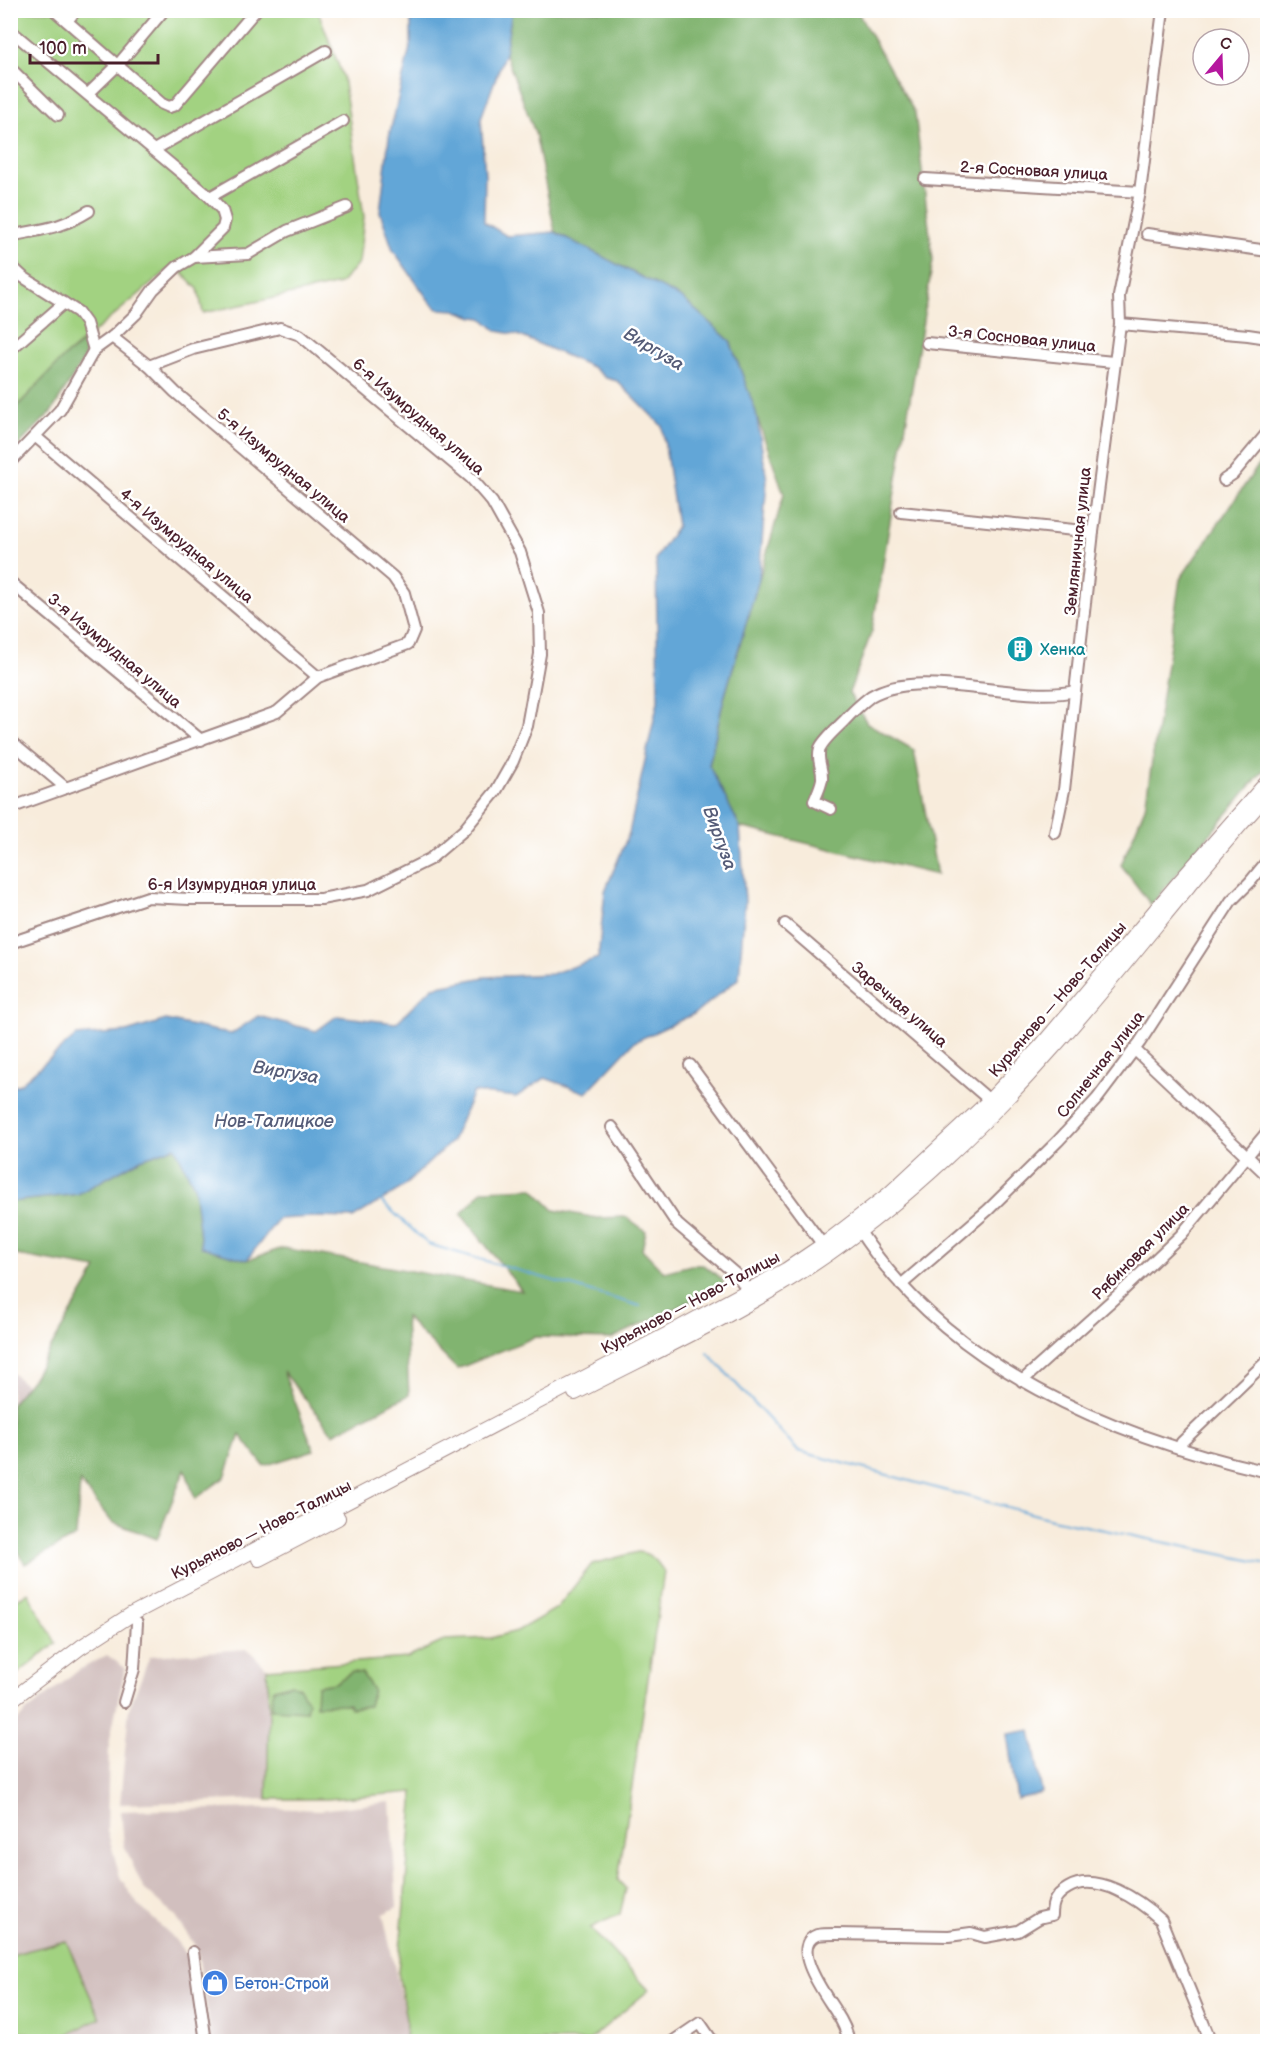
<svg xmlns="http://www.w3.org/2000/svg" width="1278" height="2052" font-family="'Balsamiq Sans',sans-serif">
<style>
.industrial{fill:#d1bfbe}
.green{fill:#a2d281;stroke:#767856;stroke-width:1.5}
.forest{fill:#81b46f;stroke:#666a4d;stroke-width:1.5}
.water{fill:#62a6d7;stroke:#566281;stroke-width:1.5}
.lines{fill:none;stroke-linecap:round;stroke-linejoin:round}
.stream{stroke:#62a6d7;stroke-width:2}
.street-casing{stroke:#a18684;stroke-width:14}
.secondary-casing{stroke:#a18684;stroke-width:16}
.street{stroke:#fff;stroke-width:10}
.secondary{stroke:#fff;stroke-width:14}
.labels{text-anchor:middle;stroke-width:5;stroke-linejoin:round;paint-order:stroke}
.street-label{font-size:16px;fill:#4a1f2b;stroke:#fff}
.culture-label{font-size:16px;fill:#0d838f;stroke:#fff;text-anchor:start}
.shop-label{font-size:16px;fill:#366cbe;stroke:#fff;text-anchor:start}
.water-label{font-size:18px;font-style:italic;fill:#555c78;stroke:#fff}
</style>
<rect width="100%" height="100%" fill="#fff"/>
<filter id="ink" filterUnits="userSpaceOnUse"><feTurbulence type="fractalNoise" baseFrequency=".0167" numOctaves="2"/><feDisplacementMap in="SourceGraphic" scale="12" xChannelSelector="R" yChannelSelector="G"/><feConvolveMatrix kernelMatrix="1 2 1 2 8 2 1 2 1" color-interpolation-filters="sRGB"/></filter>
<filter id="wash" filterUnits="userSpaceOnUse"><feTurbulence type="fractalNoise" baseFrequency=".008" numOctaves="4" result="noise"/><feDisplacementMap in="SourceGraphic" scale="24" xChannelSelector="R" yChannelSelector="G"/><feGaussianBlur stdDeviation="1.35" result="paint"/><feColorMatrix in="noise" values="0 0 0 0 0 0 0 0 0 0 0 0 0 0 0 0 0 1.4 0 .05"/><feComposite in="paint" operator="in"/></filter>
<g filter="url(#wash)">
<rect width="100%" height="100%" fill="#f8ecdc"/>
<g class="industrial">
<polygon points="11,1372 26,1385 11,1404"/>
<polygon points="248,1649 267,1669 269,1709 267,1799 120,1804 129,1709 150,1656"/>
<polygon points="107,1655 125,1668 109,1743 107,1830 120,1877 138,1905 171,1935 188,1956 199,2041 56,2041 100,2018 18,1953 11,1957 11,1727 26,1712 79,1670"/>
<polygon points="390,1802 397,1907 383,1914 406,2020 405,2041 210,2041 206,2002 197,1949 176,1917 143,1888 124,1845 121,1811 268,1808 320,1810"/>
</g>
<g class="green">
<polygon points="11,11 318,11 343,77 364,217 359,262 340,284 203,313 198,289 174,265 64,357 11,413"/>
<path d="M638,1552C651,1553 658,1562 664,1572L618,1880L626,1889L620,1914L590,1928L649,1990L588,2041H405L406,2020L398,1972L414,1792L327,1799H267L269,1709L267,1669L407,1658L446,1640L491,1638L517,1631L557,1608L592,1564Z"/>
<polygon points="28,1593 56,1643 11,1679 11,1602"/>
<polygon points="66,1941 100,2018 55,2041 27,2033 11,2032 11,1957 18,1953"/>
</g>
<g class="forest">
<polygon points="512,11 857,11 915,113 933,260 872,631 849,693 867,723 914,750 937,875 740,827 709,766 723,702 784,494 730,341 682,298 555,232 535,133 505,53"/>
<polygon points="92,336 82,362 52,411 11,453 11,413 64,357"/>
<polygon points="1267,453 1267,766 1151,905 1121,865 1145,807 1180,579"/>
<polygon points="175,1147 194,1186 202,1247 247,1260 283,1248 522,1291 461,1214 483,1190 532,1188 554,1210 597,1218 626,1217 646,1231 642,1249 664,1272 691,1265 703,1265 722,1279 724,1285 611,1339 535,1337 457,1369 405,1317 409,1395 333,1434 283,1371 314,1450 264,1466 240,1435 225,1477 195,1499 185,1469 157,1539 112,1522 80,1482 76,1536 25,1564 11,1537 11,1404 34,1376 97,1269 11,1254 10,1202 78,1194 141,1159"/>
<polygon points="352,1672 362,1673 373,1690 369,1706 350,1708 348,1704 316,1705 317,1686 335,1683"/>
<polygon points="291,1684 300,1688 308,1702 306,1711 271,1709 273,1689"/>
</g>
<g class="water">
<polygon points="411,11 512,11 505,53 481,118 485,176 484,222 507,236 555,232 682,298 730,341 756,412 767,480 759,579 723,702 709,765 740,827 745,901 739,978 696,1013 634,1042 586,1093 545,1078 516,1097 473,1092 452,1141 402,1188 353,1218 313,1217 278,1219 247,1260 201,1247 194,1186 175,1147 141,1159 78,1194 11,1202 11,1087 20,1084 76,1036 126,1032 166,1020 231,1034 258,1016 316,1031 337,1016 396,1023 433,987 485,977 551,974 598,958 605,891 629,833 658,701 656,558 677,526 662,426 617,381 606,378 592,367 518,335 497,331 482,318 473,317 455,310 438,309 430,302 393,250 380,212 389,137 411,43"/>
<polygon points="1031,1730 1042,1793 1017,1799 1007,1734"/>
</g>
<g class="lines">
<g class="stream">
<polyline points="381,1201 428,1244 640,1306"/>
<polyline points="707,1352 798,1451 1052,1519 1268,1564"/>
</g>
</g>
</g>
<g filter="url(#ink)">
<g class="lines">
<defs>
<g id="street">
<polyline points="54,10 162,104 169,107 175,105 256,10"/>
<polyline points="67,21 76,10"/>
<polyline points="10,30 210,197 222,210 225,220 223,228 194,257 177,267 153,290 136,314 112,337 94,350 60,410 10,462"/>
<polyline points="10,68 58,115"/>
<polyline points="88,94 117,66 164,10"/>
<polyline points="154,150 326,51"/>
<polyline points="925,179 1140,192"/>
<polyline points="210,197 343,121"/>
<polyline points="1147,234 1268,251"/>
<path d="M10,236C42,229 60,229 89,211"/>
<polyline points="194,257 248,254 287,231 347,207"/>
<polyline points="10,265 23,277 78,312 86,323 94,350"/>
<polyline points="1120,324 1248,335 1268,338"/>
<polyline points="927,343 1113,362"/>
<polyline points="10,350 64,303"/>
<polyline points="36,437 318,677"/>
<polyline points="1224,480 1233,474 1268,432"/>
<polyline points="901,512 1093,532"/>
<polyline points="10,582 201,740"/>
<polyline points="10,741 66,788"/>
<polyline points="10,808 277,712 318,677 408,644 414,630 404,593 393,577 175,392 149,366 112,337"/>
<path d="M831,809L814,801C817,794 821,786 822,779C823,768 816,760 820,748C824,739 837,728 844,721C852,712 862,703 871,696C921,666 1017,704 1075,691"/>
<polyline points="1055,833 1064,790 1093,532 1120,324 1119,296 1140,192 1163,10"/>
<polyline points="785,924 994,1104"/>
<polyline points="10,943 148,897 189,899 321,899 368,890 430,859 464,830 496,791 513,761 527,726 540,654 539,613 520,552 492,502 471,478 300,335 280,328 193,349 149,366"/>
<polyline points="1134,1049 1268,1176"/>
<polyline points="690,1065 823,1245"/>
<polyline points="612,1127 677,1224 739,1277 748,1291"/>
<path d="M859,1230C948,1368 1113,1437 1268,1472"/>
<polyline points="901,1285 988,1210 1058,1141 1097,1099 1140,1042 1231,901 1250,882 1268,860"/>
<polyline points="1022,1381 1118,1295 1181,1235 1268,1131"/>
<polyline points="1179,1448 1182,1442 1268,1360"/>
<polyline points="124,1702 134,1669 137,1623"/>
<polyline points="193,1952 206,2042"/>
<polyline points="672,2042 700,2023 713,2042"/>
<path d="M849,2042C847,2031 842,2021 836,2012C827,1997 788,1946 817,1935C822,1934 831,1934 836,1934L949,1936L971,1933L985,1937L1018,1931L1039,1918L1052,1915C1052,1902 1056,1895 1068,1888C1097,1871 1139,1900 1161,1920L1211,2042"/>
</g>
<g id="secondary">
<path d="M575,1393C660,1349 749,1309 828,1254C908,1198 987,1123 1051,1050C1126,967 1192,876 1268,794"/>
<polyline points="259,1559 338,1518"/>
<polyline points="10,1701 81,1647 132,1614 670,1333 786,1270 823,1245 889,1194 990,1100 1042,1045 1176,886 1268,781"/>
</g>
</defs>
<use href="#street" class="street-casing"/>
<use href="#secondary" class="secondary-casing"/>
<use href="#street" class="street"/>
<use href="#secondary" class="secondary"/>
</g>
</g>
<defs>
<symbol id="building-disc" viewBox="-11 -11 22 22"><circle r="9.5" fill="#0f9aa8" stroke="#fff"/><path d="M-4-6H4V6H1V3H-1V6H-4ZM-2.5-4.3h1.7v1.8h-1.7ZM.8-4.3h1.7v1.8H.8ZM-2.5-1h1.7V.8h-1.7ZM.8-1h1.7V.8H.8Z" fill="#fff"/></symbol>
<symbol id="shop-disc" viewBox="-11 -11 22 22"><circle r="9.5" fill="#3f7fe0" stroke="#fff"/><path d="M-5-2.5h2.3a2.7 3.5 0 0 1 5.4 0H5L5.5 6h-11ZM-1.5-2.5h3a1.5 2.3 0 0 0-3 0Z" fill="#fff"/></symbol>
</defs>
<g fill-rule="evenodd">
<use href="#building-disc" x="1005" y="634" width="30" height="30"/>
<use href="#shop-disc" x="200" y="1968" width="30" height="30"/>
</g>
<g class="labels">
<g class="street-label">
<text transform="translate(1034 170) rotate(3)" y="6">2-я Сосновая улица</text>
<text transform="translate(1022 338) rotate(6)" y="6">3-я Сосновая улица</text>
<text transform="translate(419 416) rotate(41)" y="6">6-я Изумрудная улица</text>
<text transform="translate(284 465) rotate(40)" y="6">5-я Изумрудная улица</text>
<text transform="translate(1077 541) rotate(-84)" y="6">Земляничная улица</text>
<text transform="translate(187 545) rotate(40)" y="6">4-я Изумрудная улица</text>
<text transform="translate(115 650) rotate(40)" y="6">3-я Изумрудная улица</text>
<text x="232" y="890">6-я Изумрудная улица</text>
<text transform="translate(1057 999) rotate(-49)" y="6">Курьяново — Ново-Талицы</text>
<text transform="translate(900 1004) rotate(41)" y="6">Заречная улица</text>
<text transform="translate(1100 1064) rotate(-52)" y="6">Солнечная улица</text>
<text transform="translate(1140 1251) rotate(-45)" y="6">Рябиновая улица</text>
<text transform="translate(690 1302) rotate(-28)" y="6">Курьяново — Ново-Талицы</text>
<text transform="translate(261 1529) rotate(-27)" y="6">Курьяново — Ново-Талицы</text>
</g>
<g class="culture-label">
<text x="1040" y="655">Хенка</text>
</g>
<g class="shop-label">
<text x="234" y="1989">Бетон-Строй</text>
</g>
<g class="water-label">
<text transform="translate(654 349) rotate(31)" y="6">Виргуза</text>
<text transform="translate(720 838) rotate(70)" y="6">Виргуза</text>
<text transform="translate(286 1072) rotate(10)" y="6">Виргуза</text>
<text x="274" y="1127">Нов-Талицкое</text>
</g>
</g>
<rect width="1278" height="2052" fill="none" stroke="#fff" stroke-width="36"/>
<g transform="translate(1221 57) rotate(19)"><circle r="28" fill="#ffffff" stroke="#b7a5aa" stroke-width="1.5"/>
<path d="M0-4.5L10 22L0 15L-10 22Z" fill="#b5179e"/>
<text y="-9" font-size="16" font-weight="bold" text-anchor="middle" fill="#4a1f2b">С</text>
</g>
<path d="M30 54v9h128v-9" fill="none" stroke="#4a1f2b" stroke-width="3"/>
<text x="39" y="54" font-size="18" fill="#4a1f2b" stroke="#ffffff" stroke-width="4.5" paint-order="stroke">100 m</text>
</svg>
